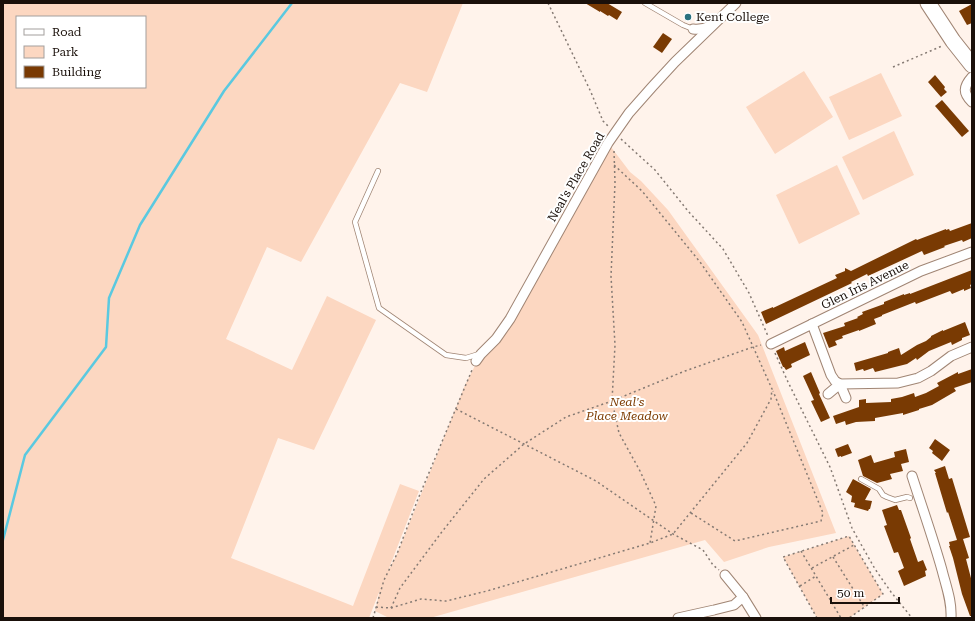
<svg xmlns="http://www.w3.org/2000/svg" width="975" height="621" font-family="'Roboto Serif',serif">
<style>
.green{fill:#fcd7c1;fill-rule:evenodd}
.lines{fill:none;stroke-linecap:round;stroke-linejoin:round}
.stream{stroke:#5ac9e0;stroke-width:2.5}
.building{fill:#793a03}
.lane-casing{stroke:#a08574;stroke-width:6}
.street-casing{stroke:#a08574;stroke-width:11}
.primary-casing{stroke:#a08574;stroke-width:17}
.path{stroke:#857a73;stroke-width:1.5;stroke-dasharray:2 3;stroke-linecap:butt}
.lane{stroke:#fff;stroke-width:4.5}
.street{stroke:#fff;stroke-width:9}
.primary{stroke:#fff;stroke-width:15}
.poi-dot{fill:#2b717f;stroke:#fff;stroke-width:1.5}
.labels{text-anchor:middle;stroke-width:4;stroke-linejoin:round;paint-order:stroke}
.poi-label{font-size:12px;fill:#1a100a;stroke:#fff;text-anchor:start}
.street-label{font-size:12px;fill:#1a100a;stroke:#fff}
.park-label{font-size:12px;font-style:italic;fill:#7d3c03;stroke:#fff}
</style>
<rect width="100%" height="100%" fill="#fff3eb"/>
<g class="green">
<path d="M3,3H463L427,92L400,83L301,262L267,247L226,339L292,370L327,296L376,320L314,450L278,438L231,558L353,606L400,484L419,491L388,571L397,554L465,385L481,354L496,339L608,143L630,172L641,181L668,210L758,335L836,533L769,547L724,562L705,540L430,618H389L375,611L380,590L369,618H3ZM17,17H145V87H17Z"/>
<polygon points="804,71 833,117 775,154 746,107"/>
<polygon points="881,73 902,116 849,140 829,97"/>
<polygon points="894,131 914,175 863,200 842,157"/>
<polygon points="837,165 860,214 799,244 776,195"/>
<polygon points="849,536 883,594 849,618 817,618 783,557"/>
</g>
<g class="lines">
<polyline class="stream" points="3,540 25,455 106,347 109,298 140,225 224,91 292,3"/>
</g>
<g class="building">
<polygon points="585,3 607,3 622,12 617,20 609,15 608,16 600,11 600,12"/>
<polygon points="972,4 972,23 967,25 959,11"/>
<polygon points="663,33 672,39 662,53 653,47"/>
<polygon points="935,75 945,87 944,89 947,92 941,97 928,82"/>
<polygon points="942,100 969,131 962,137 935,106"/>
<polygon points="972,223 972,238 963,242 962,240 944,246 945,247 924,255 922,251 868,276 867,274 851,282 852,283 766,324 761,312 773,307 773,308 837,278 835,275 845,271 845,268 851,271 916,239 917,240 946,229 946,230 949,229 950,231"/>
<polygon points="972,270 972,284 970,285 971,288 964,291 964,289 952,294 950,291 916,304 915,302 882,315 882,316 874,319 876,324 859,331 859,330 842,336 843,338 835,341 837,345 829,348 823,333 845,326 844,323 858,318 857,317 863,314 862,312 884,304 884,302 904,294 904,295 910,293 910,294"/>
<polygon points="965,322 970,335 962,338 962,340 952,345 951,342 929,351 917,360 916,358 907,364 875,372 873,368 864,371 863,369 856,371 854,363 888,353 888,352 899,348 901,355 917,345 926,341 931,337 931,336 943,330 943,331"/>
<polygon points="805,342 810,355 791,364 792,367 786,370 784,367 783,367 776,351 784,347 785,351"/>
<polygon points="972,369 972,382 954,388 956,391 932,405 919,409 919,410 903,415 903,413 875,418 875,421 856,422 846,425 845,421 836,424 833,416 859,407 859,400 866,399 866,403 891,402 891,399 902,397 914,393 915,397 926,393 939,386 937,383 958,372 958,374"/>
<polygon points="811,372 820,393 819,394 830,418 821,422 811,401 814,400 803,376"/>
<polygon points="935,439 950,450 942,461 932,453 933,451 929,448"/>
<polygon points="848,444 852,453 841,457 841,456 838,457 835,449"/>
<polygon points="906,449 909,462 901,464 903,471 890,474 892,479 877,483 863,476 858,460 871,455 874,463 895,457 894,452"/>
<polygon points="945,466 949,479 952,478 970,537 963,539 969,558 966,559 972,582 972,616 970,616 962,594 953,558 949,546 950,546 949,542 957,540 948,512 947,513 935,473 936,473 934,470"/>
<polygon points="853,479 871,489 865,500 872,501 870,509 869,509 868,511 854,507 855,503 851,502 852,496 846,492"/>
<polygon points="897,505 899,510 901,510 911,538 910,539 918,562 923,560 927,570 925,571 926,576 904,586 898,571 904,568 898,552 894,553 884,526 887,525 882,510"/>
</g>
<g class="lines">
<defs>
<g id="lane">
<polyline points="645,3 683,25 693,29"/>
<polyline points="378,171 355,222 379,308 446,355 466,358 479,354"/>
<polyline points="861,479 879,489 883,495 887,497 895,500 907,497 910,498"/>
</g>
<g id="street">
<path d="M693,29C700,30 704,29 710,26"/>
<path d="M972,77C963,87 963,93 972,102"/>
<polyline points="812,324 831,375 835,381 840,384 898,383 918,378 931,371 951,356 972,347"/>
<polyline points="771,344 921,271 972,252"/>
<polyline points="476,361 481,354 496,339 510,319 608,143 629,113 652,87 675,62 736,3"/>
<polyline points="828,394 840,384 846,398"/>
<path d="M912,476C922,507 933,538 942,570C946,586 952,601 951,618"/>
<polyline points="725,575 743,597 756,618"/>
<polyline points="678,618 714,610 734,605 743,597"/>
</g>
<polyline id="primary" points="928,3 953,41 972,65"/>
</defs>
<use href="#lane" class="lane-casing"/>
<use href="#street" class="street-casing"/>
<use href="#primary" class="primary-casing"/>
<g class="path">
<polyline points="548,3 590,90 603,121 609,127"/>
<polyline points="893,67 942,46"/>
<polyline points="621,139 655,170 688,211 723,249 749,293 768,336"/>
<polyline points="614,151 615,183 611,276 615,345 612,401 619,433 640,471 656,506 650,543"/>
<polyline points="775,353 788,382 830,467 852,528 858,539 875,569 891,592 912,618"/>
<polyline points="456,409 596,481 673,534 703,550 713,565 719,570"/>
<polyline points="691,513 735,541 821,521 823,513 773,391"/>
<polyline points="801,551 841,618"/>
<polyline points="833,557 865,608"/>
<polyline points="812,568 854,545"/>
<polyline points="800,586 816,576"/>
<polyline points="376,607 391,608 400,588 441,533 484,479 524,444 566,417 612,401 685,371 753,347 761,345"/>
<polyline points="391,608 421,599 446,601 487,591 650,543 673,534 747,443 771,399 772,389 742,322 700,262 642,191 614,165"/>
<polyline points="373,618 384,580 397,554 418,499 472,370"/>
<polyline points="817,618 783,557 849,536 883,594 849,618"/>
</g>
<use href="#lane" class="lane"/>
<use href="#street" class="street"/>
<use href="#primary" class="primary"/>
</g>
<circle class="poi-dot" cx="688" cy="17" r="4"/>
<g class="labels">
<g class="poi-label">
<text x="696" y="21">Kent College</text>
</g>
<g class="street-label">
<text transform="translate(576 177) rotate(-60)" y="4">Neal's Place Road</text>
<text transform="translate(865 285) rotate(-26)" y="4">Glen Iris Avenue</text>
</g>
<g class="park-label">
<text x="627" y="406">Neal's<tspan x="627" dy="14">Place Meadow</tspan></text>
</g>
</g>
<rect width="975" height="621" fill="none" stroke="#1a100a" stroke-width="8"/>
<rect x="16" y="16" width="130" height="72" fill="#ffffff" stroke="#a39f9d"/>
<rect x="24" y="29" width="20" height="6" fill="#ffffff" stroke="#a39f9d"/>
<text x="52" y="36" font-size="12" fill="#1a100a">Road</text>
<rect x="24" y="46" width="20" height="12" fill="#fcd7c1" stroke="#a39f9d"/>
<text x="52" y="56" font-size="12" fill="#1a100a">Park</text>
<rect x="24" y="66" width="20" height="12" fill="#793a03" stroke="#a39f9d"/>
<text x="52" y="76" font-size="12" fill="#1a100a">Building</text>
<path d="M831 597v6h68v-6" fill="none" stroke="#1a100a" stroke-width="2"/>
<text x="837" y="597" font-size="12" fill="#1a100a" stroke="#ffffff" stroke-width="3" paint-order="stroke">50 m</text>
</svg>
